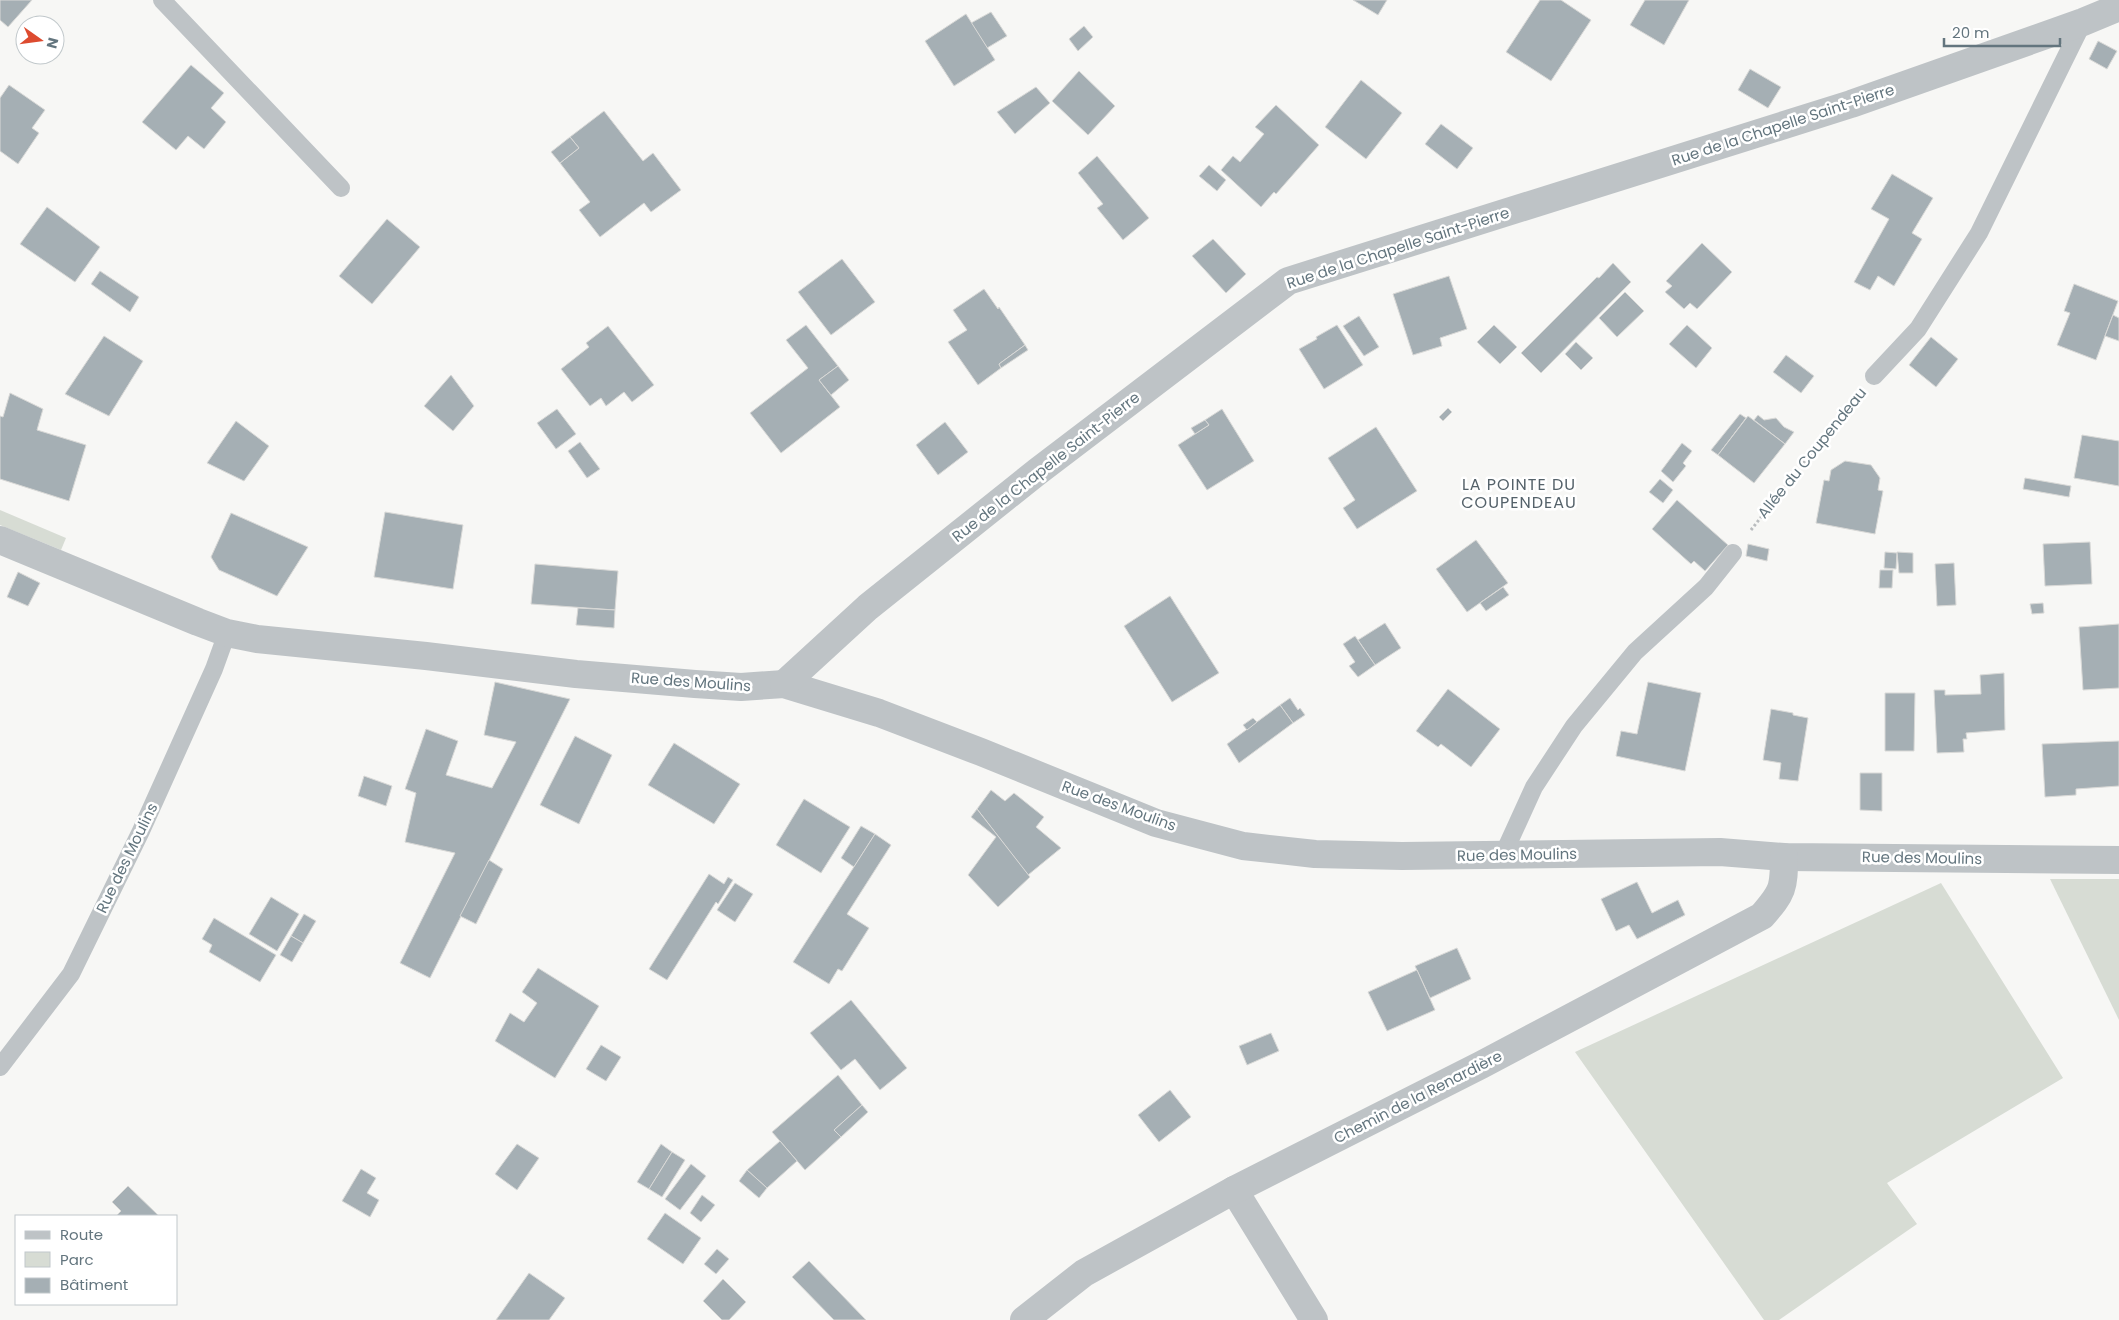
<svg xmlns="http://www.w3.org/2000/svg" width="2119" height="1320" font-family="Poppins,sans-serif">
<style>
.green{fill:#d7dcd4}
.building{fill:#a5afb4;stroke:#d9d9d7}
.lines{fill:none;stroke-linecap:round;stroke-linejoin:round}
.path{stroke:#b9bcbe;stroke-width:3;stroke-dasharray:2.5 2.5;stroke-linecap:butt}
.lane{stroke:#bec3c6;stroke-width:18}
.street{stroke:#bec3c6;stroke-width:28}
.labels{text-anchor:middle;stroke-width:5;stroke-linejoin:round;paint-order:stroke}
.street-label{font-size:15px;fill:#63757e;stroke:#fff}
.neighbourhood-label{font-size:16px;letter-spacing:1px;fill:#55626a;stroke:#fff}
</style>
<rect width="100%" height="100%" fill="#f7f7f5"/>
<g class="green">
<polygon points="0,510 66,538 61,550 0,525"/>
<polygon points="2050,879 2119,879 2119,1020"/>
<polygon points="1941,883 2063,1078 1887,1183 1917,1224 1779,1320 1764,1320 1575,1052"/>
</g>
<g class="building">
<polygon points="0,0 32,0 8,27 0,20"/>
<polygon points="1353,0 1387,0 1378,15"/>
<polygon points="1540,0 1561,0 1591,20 1551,81 1506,52"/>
<polygon points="1645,0 1689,0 1664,45 1630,25"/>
<polygon points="991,12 1007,36 987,48 971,23"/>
<polygon points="966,14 995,60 954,86 925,41"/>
<polygon points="1084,26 1093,37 1078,51 1069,39"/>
<polygon points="2098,41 2117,51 2107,69 2089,59"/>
<polygon points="191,65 224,93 211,108 226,122 204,149 188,136 176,150 142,122"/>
<polygon points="1750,69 1781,87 1768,108 1738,90"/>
<polygon points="1079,71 1115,106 1088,135 1052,101"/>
<polygon points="1361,80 1402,113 1366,159 1325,127"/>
<polygon points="9,85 45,110 32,128 39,133 18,164 0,151 0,98"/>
<polygon points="1036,87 1050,103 1015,134 997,112"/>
<polygon points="1276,105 1319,145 1276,194 1274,192 1261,207 1221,170 1233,156 1240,162 1264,134 1255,127"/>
<polygon points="604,111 643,161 653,153 681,190 651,212 644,203 600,237 579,210 590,202 560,163 579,148 570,137"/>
<polygon points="1441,124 1473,148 1457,169 1425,144"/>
<polygon points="570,137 579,148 560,163 551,152"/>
<polygon points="1097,156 1149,218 1123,240 1097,208 1103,204 1078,173"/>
<polygon points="1209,165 1226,180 1217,191 1199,176"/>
<polygon points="1892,174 1933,198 1912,233 1922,239 1894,286 1878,276 1870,290 1854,282 1889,219 1871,209"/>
<polygon points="47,207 100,247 75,282 20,244"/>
<polygon points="387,219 420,247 372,304 339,276"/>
<polygon points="1213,239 1246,274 1226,293 1192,256"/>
<polygon points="1702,243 1732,272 1697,309 1690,303 1684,309 1665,292 1672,286 1666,281"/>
<polygon points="842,259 875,302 831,335 798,292"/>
<polygon points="1613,263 1631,282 1541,373 1521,353 1597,277 1599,278"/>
<polygon points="100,271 139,297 130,312 91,284"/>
<polygon points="1449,276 1467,329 1440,338 1442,346 1413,355 1393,294"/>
<polygon points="2074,284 2118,301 2096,360 2057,345 2070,313 2064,311"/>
<polygon points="984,289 998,309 999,307 1025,345 999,364 1001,368 978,385 948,342 967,330 953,310"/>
<polygon points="1625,292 1644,311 1617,337 1599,318"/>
<polygon points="2113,315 2119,318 2119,341 2105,336"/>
<polygon points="1359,316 1379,347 1364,356 1343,326"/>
<polygon points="806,325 838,366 819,380 840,407 781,453 750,413 808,368 786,340"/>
<polygon points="1337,325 1363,365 1324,389 1299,349 1317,339 1316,337"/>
<polygon points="1494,325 1517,347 1500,364 1477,342"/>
<polygon points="1687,325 1712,348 1696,368 1669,344"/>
<polygon points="608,326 654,385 632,402 624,392 606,406 601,398 590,406 561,369 589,347 586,343"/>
<polygon points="104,336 143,361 109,416 65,394"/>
<polygon points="1931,337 1958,359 1936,387 1909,365"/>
<polygon points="1576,342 1593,358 1581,370 1565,354"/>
<polygon points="1025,345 1028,350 1001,368 999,364"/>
<polygon points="1786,355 1814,376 1801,393 1773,372"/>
<polygon points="838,366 849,380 831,395 819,380"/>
<polygon points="451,375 474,406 453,431 424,406"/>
<polygon points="10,393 43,409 37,430 86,445 69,501 0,479 0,416 3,417"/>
<polygon points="1448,408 1452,412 1443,421 1439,417"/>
<polygon points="557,409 576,434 556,449 537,423"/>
<polygon points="1222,409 1254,461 1207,490 1178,445 1209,425 1205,420"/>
<polygon points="1740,414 1746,418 1718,455 1711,450"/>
<polygon points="1758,415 1764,420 1776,418 1784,427 1794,432 1785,444 1754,420"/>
<polygon points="1748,416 1785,444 1754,483 1718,455"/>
<polygon points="1205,420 1209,425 1195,434 1191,428"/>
<polygon points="236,421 269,446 244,481 207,463"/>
<polygon points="945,422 968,452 938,475 916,445"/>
<polygon points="1376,427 1417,491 1357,529 1343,508 1355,500 1328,458"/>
<polygon points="2082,435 2119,441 2119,486 2074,478"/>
<polygon points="580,442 600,469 587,478 568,451"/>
<polygon points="1682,443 1692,451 1683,463 1686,466 1673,482 1661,471"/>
<polygon points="1845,461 1871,465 1880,478 1878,490 1883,491 1875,534 1816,523 1824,480 1829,481 1831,470"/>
<polygon points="2025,478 2071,486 2069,497 2023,489"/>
<polygon points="1660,479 1673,490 1663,503 1649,492"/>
<polygon points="1677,500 1728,545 1705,571 1694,561 1691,564 1652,529"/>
<polygon points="385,512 463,525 453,589 374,577"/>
<polygon points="231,513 308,547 277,596 219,570 211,557"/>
<polygon points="1476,540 1508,583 1467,612 1436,569"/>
<polygon points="2090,542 2092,584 2045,586 2043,544"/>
<polygon points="1748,544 1769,549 1767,561 1746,556"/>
<polygon points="1885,552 1897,553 1896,569 1884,568"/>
<polygon points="1897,552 1913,553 1913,573 1899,573"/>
<polygon points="1954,563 1956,605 1937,606 1935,564"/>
<polygon points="535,564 618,571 615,610 531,604"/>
<polygon points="1880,570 1893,570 1892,588 1879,588"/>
<polygon points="18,572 40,583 28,606 7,597"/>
<polygon points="1503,587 1509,595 1486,611 1480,603"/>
<polygon points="1170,596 1219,673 1172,702 1124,626"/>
<polygon points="2043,603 2044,613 2032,614 2030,604"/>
<polygon points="578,608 615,610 614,628 576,625"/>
<polygon points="1385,623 1401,648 1375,665 1358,640"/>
<polygon points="2119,624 2119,688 2083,690 2079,627"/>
<polygon points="1355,636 1375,665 1358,677 1349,666 1355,662 1343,644"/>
<polygon points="2004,673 2005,730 1966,733 1967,739 1963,739 1964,752 1937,753 1934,690 1945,690 1945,695 1981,694 1980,675"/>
<polygon points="495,682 570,699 430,978 400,963 455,853 405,842 416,793 405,789 426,729 458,741 446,775 492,788 516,742 484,735"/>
<polygon points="1648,682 1701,693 1685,771 1616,756 1621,731 1637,734"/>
<polygon points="1448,689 1500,729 1471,767 1441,744 1438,747 1416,731"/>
<polygon points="1885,693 1915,693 1914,751 1885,751"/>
<polygon points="1290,698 1298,710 1300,708 1305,715 1293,723 1280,705"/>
<polygon points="1280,705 1293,723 1239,763 1227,744"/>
<polygon points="1771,709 1793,713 1793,715 1808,718 1798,781 1779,779 1781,763 1763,760"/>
<polygon points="1253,718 1257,722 1247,730 1243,725"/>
<polygon points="575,736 612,755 579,824 540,805"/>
<polygon points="2119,741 2119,786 2076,789 2076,795 2045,797 2042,744"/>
<polygon points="674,743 740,784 714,824 648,785"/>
<polygon points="1860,773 1882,773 1882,811 1860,810"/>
<polygon points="364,776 392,786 386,806 358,796"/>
<polygon points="991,790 1005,801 1014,793 1044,817 1036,827 1061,848 1028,875 977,809"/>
<polygon points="804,799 850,827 821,873 776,845"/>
<polygon points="977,809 1030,877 998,907 968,875 996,837 971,817"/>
<polygon points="861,826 875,834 854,867 841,858"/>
<polygon points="875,834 891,845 847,914 869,928 842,971 838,969 829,984 793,962"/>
<polygon points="489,860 503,869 476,924 460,916"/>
<polygon points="709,874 724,884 728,877 733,880 718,904 716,902 667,980 649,969"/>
<polygon points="1637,882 1652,913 1678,900 1685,915 1637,939 1629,925 1616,931 1601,899"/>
<polygon points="735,883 753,894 735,922 717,910"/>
<polygon points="271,897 299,914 277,951 249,934"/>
<polygon points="304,914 316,921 303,943 291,936"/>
<polygon points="214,918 276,955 260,982 209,952 212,945 202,939"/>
<polygon points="291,936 303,943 292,962 280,955"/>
<polygon points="1457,948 1471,979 1430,998 1415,966"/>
<polygon points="538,968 599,1006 555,1078 495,1041 510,1013 524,1022 537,1003 522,992"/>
<polygon points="1417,970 1435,1010 1387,1031 1368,992"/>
<polygon points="851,1000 907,1068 880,1090 855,1059 841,1070 810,1033"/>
<polygon points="1271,1033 1279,1051 1247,1065 1239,1046"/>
<polygon points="601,1045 621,1057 606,1081 586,1069"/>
<polygon points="838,1075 862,1105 834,1130 841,1137 805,1170 772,1132"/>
<polygon points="1170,1090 1191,1117 1159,1142 1138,1115"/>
<polygon points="862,1105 868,1112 841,1137 834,1130"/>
<polygon points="780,1141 797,1161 767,1188 747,1170"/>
<polygon points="517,1144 539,1158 517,1190 495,1174"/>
<polygon points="661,1144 672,1152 649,1189 637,1182"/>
<polygon points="672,1152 685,1160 662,1197 649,1189"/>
<polygon points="691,1164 706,1176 680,1210 665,1199"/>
<polygon points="361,1169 376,1178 367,1193 379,1200 370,1217 342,1201"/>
<polygon points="747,1170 767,1188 759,1198 739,1181"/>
<polygon points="128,1186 159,1216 116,1216 121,1211 112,1202"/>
<polygon points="702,1195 715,1205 701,1222 690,1213"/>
<polygon points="665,1213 701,1238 683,1264 647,1239"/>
<polygon points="717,1249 729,1259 716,1274 704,1264"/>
<polygon points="809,1261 866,1320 834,1320 792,1277"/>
<polygon points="529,1273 565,1298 549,1320 496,1320"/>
<polygon points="723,1279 746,1302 729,1320 722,1320 703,1301"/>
</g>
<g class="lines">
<polyline class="path" points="1751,530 1855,397"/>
<g class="lane">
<polyline points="162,0 341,188"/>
<polyline points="1874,376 1918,329 1979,233 2083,22"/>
<polyline points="1503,855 1534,787 1574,726 1635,652 1706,587 1733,553"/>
<polyline points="0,1067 71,974 141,831 214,669 227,633"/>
</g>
<g class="street">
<polyline points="0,540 198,622 227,633 257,639 426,656 576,674 695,684 741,687 784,684 879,713 981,752 1156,823 1243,846 1315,854 1402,856 1720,852 1784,857 2119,860"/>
<polyline points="784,684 868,607 1037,472 1288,281 1851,104 2083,22 2119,7"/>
<polyline points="1234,1190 1314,1320"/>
<path d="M1024,1320L1084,1273L1234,1190L1481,1065L1762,916C1783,892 1784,888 1784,857"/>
</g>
</g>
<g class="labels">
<g class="street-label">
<text transform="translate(1783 125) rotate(-18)" y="5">Rue de la Chapelle Saint-Pierre</text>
<text transform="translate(1398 248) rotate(-18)" y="5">Rue de la Chapelle Saint-Pierre</text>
<text transform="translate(1812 453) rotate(-51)" y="5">Allée du Coupendeau</text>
<text transform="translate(1046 467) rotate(-38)" y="5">Rue de la Chapelle Saint-Pierre</text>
<text transform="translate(691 682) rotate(4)" y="5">Rue des Moulins</text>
<text transform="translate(1119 806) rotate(20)" y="5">Rue des Moulins</text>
<text transform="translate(1517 855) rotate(-1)" y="5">Rue des Moulins</text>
<text transform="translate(127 858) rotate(-64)" y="5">Rue des Moulins</text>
<text transform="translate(1922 858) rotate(1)" y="5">Rue des Moulins</text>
<text transform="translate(1418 1097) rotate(-27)" y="5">Chemin de la Renardière</text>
</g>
<g class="neighbourhood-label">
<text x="1519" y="490">LA POINTE DU<tspan x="1519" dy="18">COUPENDEAU</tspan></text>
</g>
</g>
<rect x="15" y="1215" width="162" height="90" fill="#ffffff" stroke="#c1c8cb"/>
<rect x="25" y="1231" width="25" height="8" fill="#bec3c6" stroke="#c1c8cb"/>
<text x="60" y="1240" font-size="15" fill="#63757e">Route</text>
<rect x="25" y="1252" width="25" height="15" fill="#d7dcd4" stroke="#c1c8cb"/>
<text x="60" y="1265" font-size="15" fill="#63757e">Parc</text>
<rect x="25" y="1278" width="25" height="15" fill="#a5afb4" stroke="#c1c8cb"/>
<text x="60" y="1290" font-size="15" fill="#63757e">Bâtiment</text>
<g transform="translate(40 40) rotate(104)"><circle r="24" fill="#ffffff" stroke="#c1c8cb"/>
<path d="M0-4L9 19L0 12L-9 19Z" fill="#dd4b2f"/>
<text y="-8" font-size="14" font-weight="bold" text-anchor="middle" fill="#63757e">N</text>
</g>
<path d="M1944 38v8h116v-8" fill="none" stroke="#63757e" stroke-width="2.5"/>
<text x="1952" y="38" font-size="15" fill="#63757e" stroke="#ffffff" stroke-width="4" paint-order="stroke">20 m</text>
</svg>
